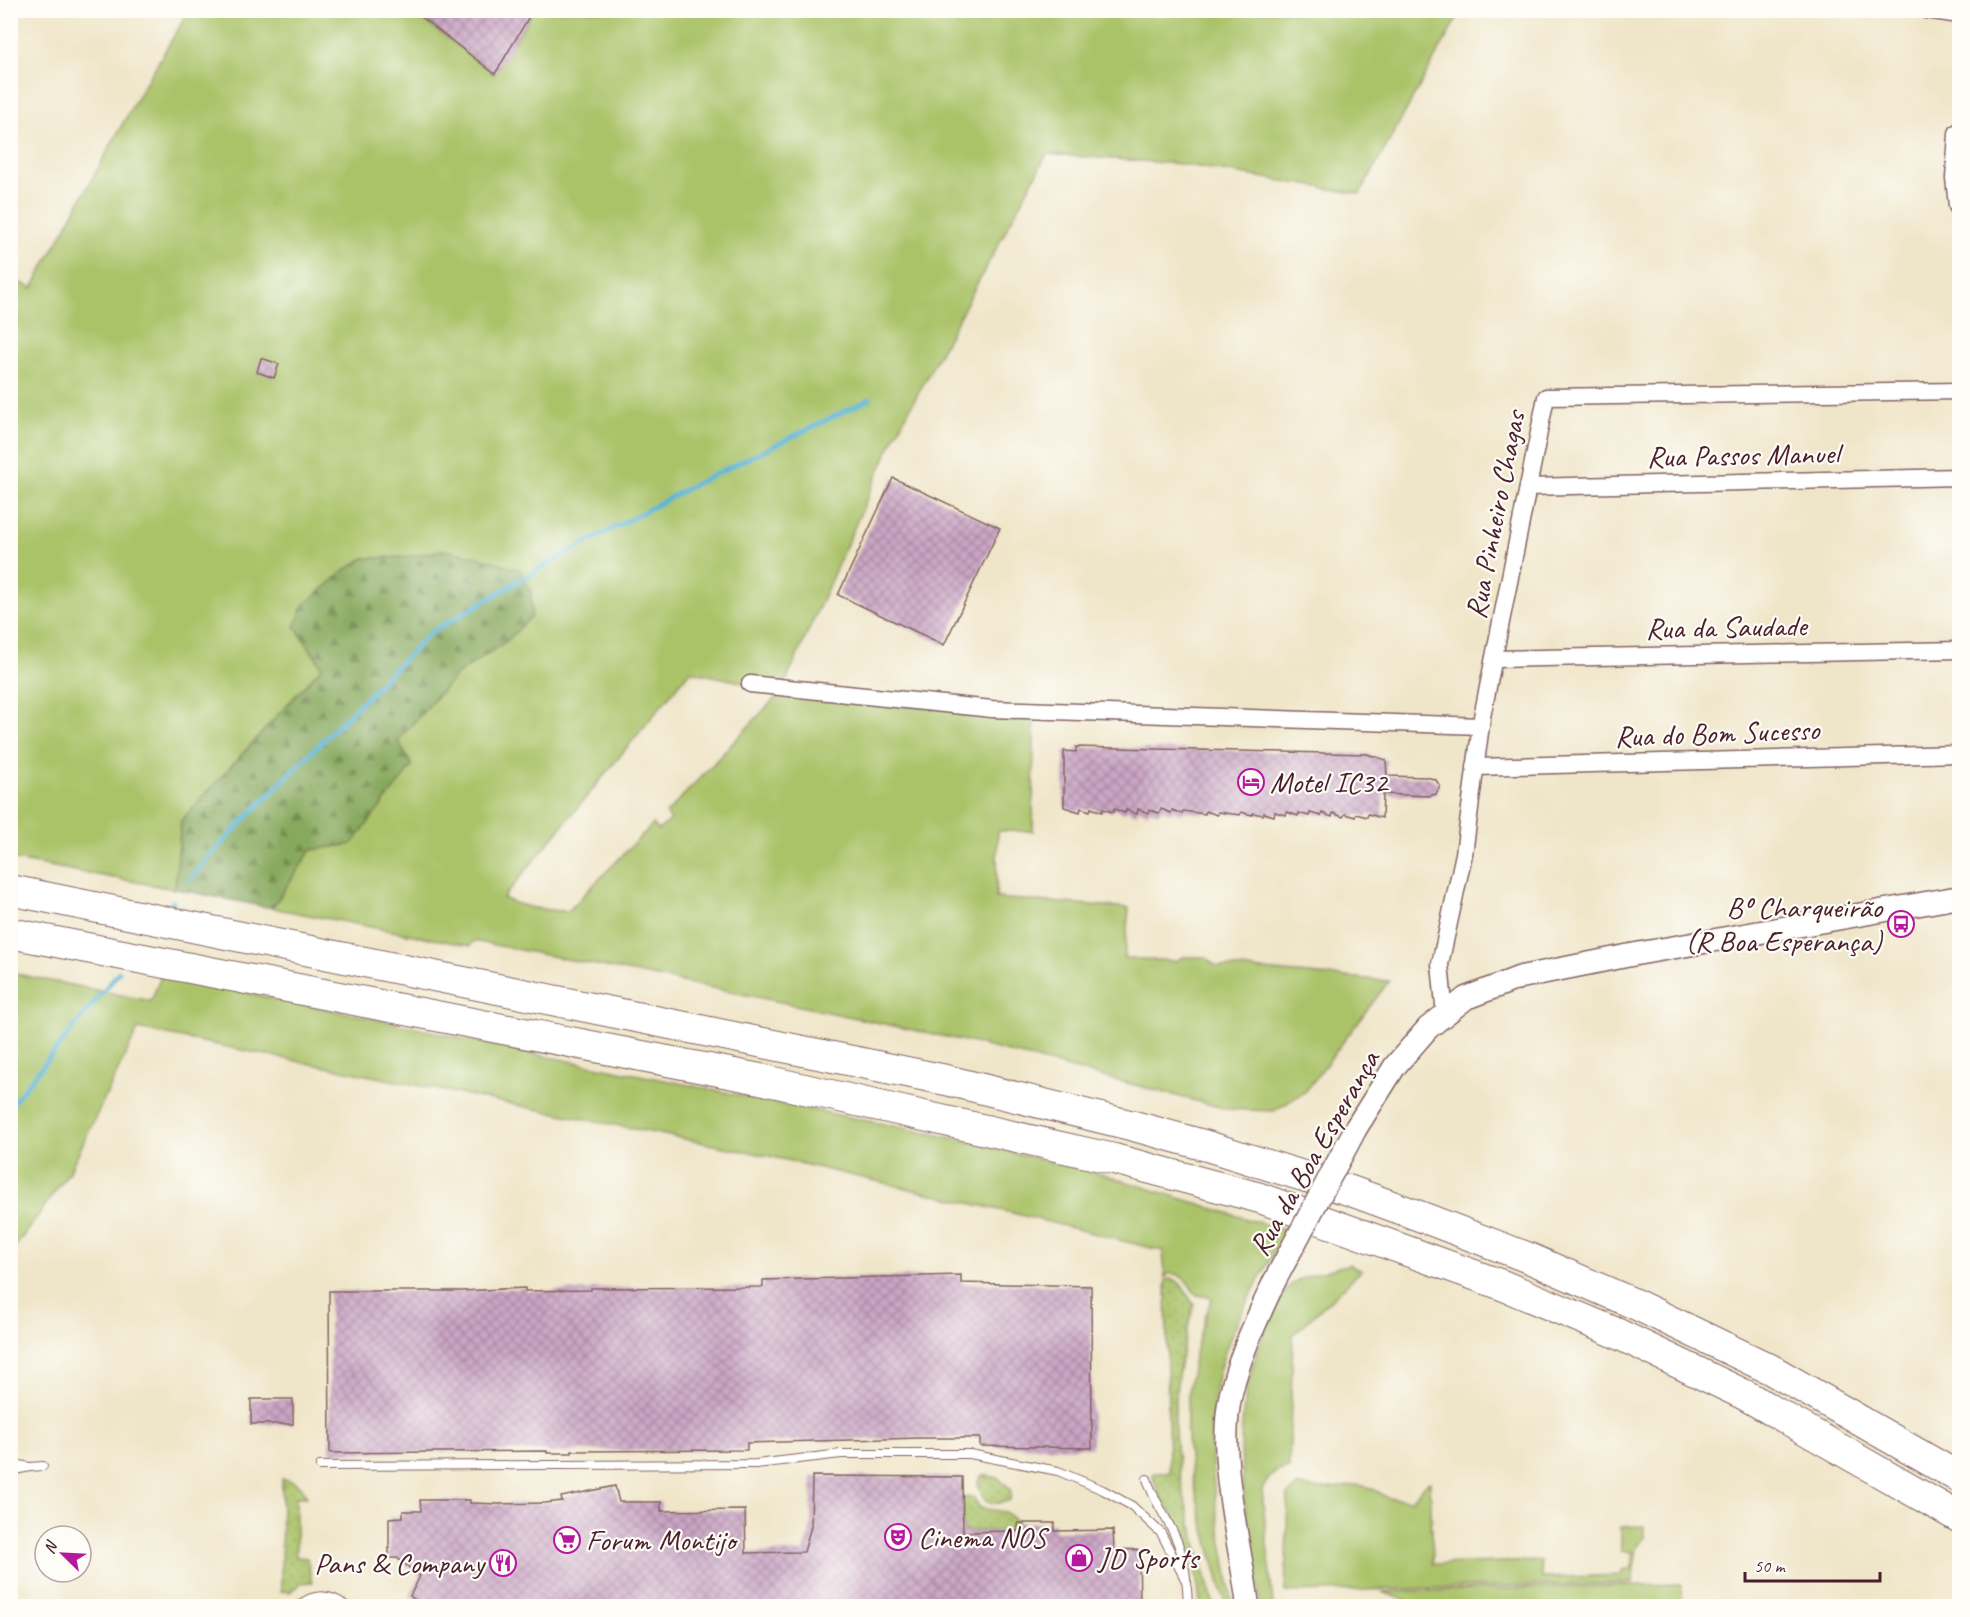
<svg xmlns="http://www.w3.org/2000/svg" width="1970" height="1617" font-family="Caveat,sans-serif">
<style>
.green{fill:#aac369;stroke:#7a714a;stroke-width:1.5}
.forest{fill:url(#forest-firs);stroke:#686444;stroke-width:1.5}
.garden{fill:url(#garden-dots);stroke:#7a714a;stroke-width:1.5}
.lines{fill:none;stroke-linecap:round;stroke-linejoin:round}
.stream{stroke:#56b3d4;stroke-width:5}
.building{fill:url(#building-cross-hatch)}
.lane-casing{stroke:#846462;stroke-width:10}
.street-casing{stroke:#846462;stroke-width:19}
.secondary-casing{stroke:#846462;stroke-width:25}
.highway-casing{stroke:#846462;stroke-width:32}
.lane{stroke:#fff;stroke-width:8}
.street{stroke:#fff;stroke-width:16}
.secondary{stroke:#fff;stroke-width:22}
.highway{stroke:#fff;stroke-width:30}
.secondary-bridge-casing{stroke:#846462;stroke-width:25;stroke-linecap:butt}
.secondary-bridge{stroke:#fff;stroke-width:22}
.labels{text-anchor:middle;stroke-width:4.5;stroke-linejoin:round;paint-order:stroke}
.street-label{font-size:30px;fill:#4a1f2b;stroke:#fdfcf7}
.poi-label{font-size:30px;fill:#4a1f2b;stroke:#fdfcf7;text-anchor:start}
</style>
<defs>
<pattern id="forest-firs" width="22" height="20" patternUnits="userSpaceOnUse" patternTransform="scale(1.5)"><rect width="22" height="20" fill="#87a95d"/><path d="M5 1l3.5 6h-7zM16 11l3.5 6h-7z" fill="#70894d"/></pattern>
<pattern id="garden-dots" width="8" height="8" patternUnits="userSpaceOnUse" patternTransform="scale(1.5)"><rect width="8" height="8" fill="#aac369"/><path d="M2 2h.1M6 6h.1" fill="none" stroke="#94a75b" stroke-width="1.8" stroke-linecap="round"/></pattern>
<pattern id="building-cross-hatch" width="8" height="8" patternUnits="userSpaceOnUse" patternTransform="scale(1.5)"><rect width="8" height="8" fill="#caa5c5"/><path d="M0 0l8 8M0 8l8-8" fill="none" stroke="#a686a0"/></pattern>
</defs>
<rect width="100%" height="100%" fill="#fdfcf7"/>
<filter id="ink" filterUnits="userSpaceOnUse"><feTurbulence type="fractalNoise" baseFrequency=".0167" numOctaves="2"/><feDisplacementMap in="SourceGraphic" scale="12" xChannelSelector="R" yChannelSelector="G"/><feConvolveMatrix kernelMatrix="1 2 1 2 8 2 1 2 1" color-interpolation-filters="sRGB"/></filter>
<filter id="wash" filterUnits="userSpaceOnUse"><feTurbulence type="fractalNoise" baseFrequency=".008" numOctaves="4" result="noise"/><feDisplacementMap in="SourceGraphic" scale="24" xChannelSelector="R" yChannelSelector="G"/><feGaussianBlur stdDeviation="1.35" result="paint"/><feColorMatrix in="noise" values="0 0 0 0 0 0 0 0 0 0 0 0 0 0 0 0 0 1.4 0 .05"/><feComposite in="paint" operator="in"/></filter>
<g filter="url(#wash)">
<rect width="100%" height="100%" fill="#efe5c8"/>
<g class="green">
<path d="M189,11H412L494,74L533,11H1461L1360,194L1181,164L1047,154L893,440L783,688L750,684L690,671L503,898C524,908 545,911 568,911L653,824L658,830L671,820L666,814L777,696L1034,716L1033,831H998L996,898L1129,908L1124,958L1176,961L1182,957H1205L1216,966L1389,981L1306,1091L1274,1111L1227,1109L970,1042L733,992L474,941L470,946L272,908L311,850L352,844L398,740L455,676L509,639L444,550L407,557L295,626L322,667L181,821L175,889L11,859L10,278L32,288L139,94Z"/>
<path d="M11,973L151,1001L161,976L367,1017L510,1049L958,1139L1108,1176L1286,1231C1265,1270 1241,1308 1226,1349C1195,1432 1220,1523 1233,1606H1226L1225,1602C1213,1558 1199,1514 1191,1469C1180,1412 1192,1351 1212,1298L1195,1294C1189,1283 1182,1272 1168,1274L1165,1278L1163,1251L1021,1215L769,1156L138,1029L69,1172L11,1253Z"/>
<path d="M1349,1264L1362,1270L1293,1335L1289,1468C1273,1470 1269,1477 1262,1490L1273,1606H1261C1245,1508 1222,1416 1270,1321C1276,1309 1282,1292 1293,1283C1301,1276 1337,1268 1349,1264Z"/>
<polygon points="1430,1482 1433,1564 1541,1561 1542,1578 1622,1575 1622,1570 1632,1568 1632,1551 1621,1551 1621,1527 1645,1526 1645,1537 1637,1547 1632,1583 1285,1592 1288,1495 1298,1486 1324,1489 1359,1485 1371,1488 1388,1498 1411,1500 1426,1484"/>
<polygon points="1681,1584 1683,1606 1662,1606 1661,1605 1658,1606 1422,1606 1382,1592"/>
</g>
<polygon class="forest" points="444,550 480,557 520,570 531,591 532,616 509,639 455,676 398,740 412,766 352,844 311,850 272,908 175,889 181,821 322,667 295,626 304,605 345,570 364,558 407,557"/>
<g class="garden">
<path d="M1168,1279C1185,1279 1184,1295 1194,1304C1186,1338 1176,1373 1175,1408C1172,1476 1197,1542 1214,1606H1200C1198,1580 1194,1554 1182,1530C1172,1511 1157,1498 1153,1477V1473H1169L1166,1282Z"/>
<path d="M982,1475L998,1478L1011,1489L1010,1500C988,1508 982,1503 978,1482Z"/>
<path d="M282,1479C294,1480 302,1485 307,1497H296V1557L307,1558L312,1582L301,1583L290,1592L281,1591Z"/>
<polygon points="973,1497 980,1508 1005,1512 1018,1523 1018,1531 963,1531 962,1498"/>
</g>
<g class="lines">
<g class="stream">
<polyline points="191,879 208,858 249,815 430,633 553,561 697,483 870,399"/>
<polyline points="165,913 173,902"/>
<polyline points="10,1106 119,972"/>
</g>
</g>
<g id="blocks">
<g class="building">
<polygon points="412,10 533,10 495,74"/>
<polygon points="261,358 279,364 274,378 257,372"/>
<polygon points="893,478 1000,528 944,645 838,595"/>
<polygon points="1076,747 1367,754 1386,760 1387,776 1427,777 1436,780 1440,786 1436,794 1429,796 1383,794 1382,818 1368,814 1367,817 1356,814 1355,817 1345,814 1343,817 1333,813 1332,817 1322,813 1321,816 1310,813 1309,816 1299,813 1298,816 1287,812 1286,815 1275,812 1274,816 1264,813 1263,815 1253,813 1252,815 1241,812 1240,815 1218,812 1217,815 1206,811 1205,814 1183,811 1182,814 1172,810 1171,813 1161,809 1159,813 1149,810 1148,813 1138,809 1137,814 1126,810 1125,813 1114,809 1113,812 1103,809 1102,812 1091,808 1090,811 1081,808 1080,812 1064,807 1064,751 1076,752"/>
<polygon points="961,1275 961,1283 1091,1286 1092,1448 980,1446 980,1438 920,1438 747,1443 747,1450 572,1451 572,1453 547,1453 547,1451 330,1453 329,1291 461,1291 525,1288 525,1291 591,1290 591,1288 763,1287 763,1280"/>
<rect x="251" y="1399" width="42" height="25"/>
<polygon points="812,1476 962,1477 963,1532 1018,1531 1018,1523 1055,1523 1055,1531 1113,1530 1114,1549 1139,1550 1140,1606 411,1606 415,1600 410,1596 420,1576 397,1558 389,1558 389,1518 403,1517 403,1511 421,1511 420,1500 470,1500 470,1503 499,1504 545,1503 562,1501 561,1497 615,1486 619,1502 661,1502 661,1511 745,1510 746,1553 804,1552 811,1526"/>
</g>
</g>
</g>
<g filter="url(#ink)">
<use href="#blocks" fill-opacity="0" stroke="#846462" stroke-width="1.5"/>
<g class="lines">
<defs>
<g id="lane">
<polyline points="10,1463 29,1467"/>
<polyline points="320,1466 756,1464 841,1454 970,1454 1058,1471 1103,1490 1132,1506 1161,1533 1187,1583"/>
<polyline points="10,1471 30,1467 43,1466"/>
<path d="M1147,1479C1153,1499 1165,1515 1174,1534C1185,1557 1187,1580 1188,1606"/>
<path d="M298,1606C313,1593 330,1593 346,1606"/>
</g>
<g id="street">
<polyline points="1926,10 1960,15"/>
<polyline points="1528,487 1960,477"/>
<polyline points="1494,659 1960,650"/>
<polyline points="750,684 992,709 1481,726"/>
<polyline points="1475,767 1960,754"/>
<polyline points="1445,1015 1440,964 1464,854 1482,717 1546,397 1960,391"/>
</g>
<g id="secondary">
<polyline points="1960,134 1957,178 1960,205"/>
<polyline points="1356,1128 1395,1066 1428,1028 1466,998 1521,977 1636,954 1960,897"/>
<path d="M1248,1606C1240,1539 1216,1460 1231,1393C1240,1354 1257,1319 1274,1282"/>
</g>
<g id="highway">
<polyline points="10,890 946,1080 1134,1126 1207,1146 1351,1191 1422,1217 1529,1258 1637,1305 1770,1369 1960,1478"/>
<polyline points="10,933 760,1079 1114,1159 1260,1198 1502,1285 1614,1332 1745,1395 1960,1518"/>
</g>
</defs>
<use href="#lane" class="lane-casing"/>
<use href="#street" class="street-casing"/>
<use href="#secondary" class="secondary-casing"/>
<use href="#highway" class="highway-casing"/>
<use href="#lane" class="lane"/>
<use href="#street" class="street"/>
<use href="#secondary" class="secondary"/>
<use href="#highway" class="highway"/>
<defs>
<polyline id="secondary-bridge" points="1274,1282 1356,1128"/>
</defs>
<use href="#secondary-bridge" class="secondary-bridge-casing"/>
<use href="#secondary-bridge" class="secondary-bridge"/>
</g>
</g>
<defs>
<symbol id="hotel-ring" viewBox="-11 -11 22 22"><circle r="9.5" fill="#fdfcf7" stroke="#b5179e" stroke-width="1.5"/><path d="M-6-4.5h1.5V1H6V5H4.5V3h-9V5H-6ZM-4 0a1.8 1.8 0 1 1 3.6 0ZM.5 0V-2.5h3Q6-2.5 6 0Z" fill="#b5179e"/></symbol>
<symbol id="bus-ring" viewBox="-11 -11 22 22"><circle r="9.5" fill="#fdfcf7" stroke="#b5179e" stroke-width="1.5"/><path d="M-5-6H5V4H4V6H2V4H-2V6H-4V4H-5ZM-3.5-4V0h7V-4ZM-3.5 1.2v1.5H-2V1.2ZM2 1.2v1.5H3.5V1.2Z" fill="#b5179e"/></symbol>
<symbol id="theatre-ring" viewBox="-11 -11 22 22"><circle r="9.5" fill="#fdfcf7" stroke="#b5179e" stroke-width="1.5"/><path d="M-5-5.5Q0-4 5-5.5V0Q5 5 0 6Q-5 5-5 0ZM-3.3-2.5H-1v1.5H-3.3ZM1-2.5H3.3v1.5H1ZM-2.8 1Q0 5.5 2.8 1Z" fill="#b5179e"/></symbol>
<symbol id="supermarket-ring" viewBox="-11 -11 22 22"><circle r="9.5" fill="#fdfcf7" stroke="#b5179e" stroke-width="1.5"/><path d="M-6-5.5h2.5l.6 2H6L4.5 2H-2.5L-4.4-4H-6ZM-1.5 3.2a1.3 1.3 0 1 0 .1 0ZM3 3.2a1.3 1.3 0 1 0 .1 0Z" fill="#b5179e"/></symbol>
<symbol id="shop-ring" viewBox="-11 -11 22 22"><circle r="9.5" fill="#fdfcf7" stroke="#b5179e" stroke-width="1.5"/><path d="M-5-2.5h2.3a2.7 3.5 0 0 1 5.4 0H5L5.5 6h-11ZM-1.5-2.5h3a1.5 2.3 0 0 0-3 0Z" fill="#b5179e"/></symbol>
<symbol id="restaurant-ring" viewBox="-11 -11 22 22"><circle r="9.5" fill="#fdfcf7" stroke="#b5179e" stroke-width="1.5"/><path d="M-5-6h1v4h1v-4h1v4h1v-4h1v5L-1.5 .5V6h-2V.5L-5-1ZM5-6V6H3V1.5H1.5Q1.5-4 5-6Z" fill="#b5179e"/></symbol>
</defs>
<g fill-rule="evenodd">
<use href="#hotel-ring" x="1236" y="767" width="30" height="30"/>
<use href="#bus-ring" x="1886" y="909" width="30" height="30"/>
<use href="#theatre-ring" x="883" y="1522" width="30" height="30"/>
<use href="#supermarket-ring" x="552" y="1525" width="30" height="30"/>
<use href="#shop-ring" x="1064" y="1543" width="30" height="30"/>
<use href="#restaurant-ring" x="488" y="1548" width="30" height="30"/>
</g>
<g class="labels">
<g class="street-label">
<text transform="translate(1743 455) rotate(-1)" y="10">Rua Passos Manuel</text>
<text transform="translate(1495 515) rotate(-79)" y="10">Rua Pinheiro Chagas</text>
<text transform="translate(1726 627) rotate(-1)" y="10">Rua da Saudade</text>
<text transform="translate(1717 733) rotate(-2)" y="10">Rua do Bom Sucesso</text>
<text transform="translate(1314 1153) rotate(-60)" y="10">Rua da Boa Esperança</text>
</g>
<g class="poi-label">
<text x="1270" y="792">Motel IC32</text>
<text x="1882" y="917" text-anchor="end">Bº Charqueirão<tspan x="1882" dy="34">(R Boa Esperança)</tspan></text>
<text x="918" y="1547">Cinema NOS</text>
<text x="586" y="1550">Forum Montijo</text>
<text x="1098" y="1568">JD Sports</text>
<text x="484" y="1573" text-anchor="end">Pans &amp; Company</text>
</g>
</g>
<rect width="1970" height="1617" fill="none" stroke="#fdfcf7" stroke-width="36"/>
<g transform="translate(63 1554) rotate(294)"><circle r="28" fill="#fdfcf7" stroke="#b5a4a5" stroke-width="1.5"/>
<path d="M0-4.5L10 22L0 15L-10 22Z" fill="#b5179e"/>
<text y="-9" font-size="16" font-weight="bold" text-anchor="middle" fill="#4a1f2b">N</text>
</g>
<path d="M1745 1572v9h135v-9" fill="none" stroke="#4a1f2b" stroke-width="3"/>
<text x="1754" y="1572" font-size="18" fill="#4a1f2b" stroke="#fdfcf7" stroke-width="4.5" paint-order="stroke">50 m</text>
</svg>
